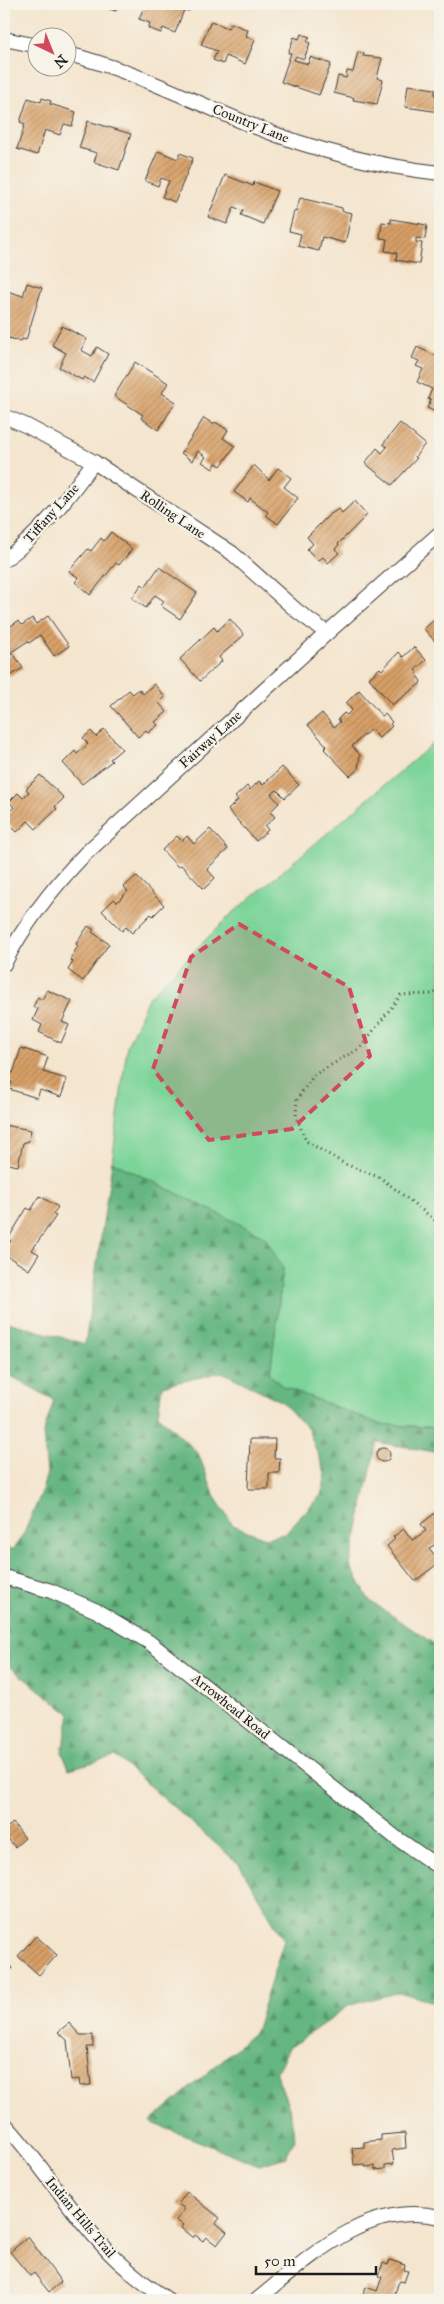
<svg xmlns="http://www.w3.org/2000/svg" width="444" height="2304" font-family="'IM FELL Great Primer',serif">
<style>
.grass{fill:#7cd499;stroke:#4c785a}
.forest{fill:url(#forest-firs);stroke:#40694e;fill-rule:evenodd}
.building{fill:url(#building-hatch)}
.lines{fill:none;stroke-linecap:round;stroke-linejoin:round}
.minor-casing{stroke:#3c3a37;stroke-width:16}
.path{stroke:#3c3a37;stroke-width:3;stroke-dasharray:1 4;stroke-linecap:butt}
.minor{stroke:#fff;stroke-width:14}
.marked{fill:#d1495b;fill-opacity:0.2;stroke:#d1495b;stroke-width:4;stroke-dasharray:10 6;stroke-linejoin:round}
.labels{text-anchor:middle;stroke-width:4.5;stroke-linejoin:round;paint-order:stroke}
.street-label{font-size:14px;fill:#1c1c1c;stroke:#f7f3e8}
</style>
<defs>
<pattern id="forest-firs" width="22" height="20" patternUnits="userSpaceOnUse" patternTransform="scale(1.25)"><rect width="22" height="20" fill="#65b681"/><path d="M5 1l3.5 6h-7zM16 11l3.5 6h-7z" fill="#529369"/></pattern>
<pattern id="building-hatch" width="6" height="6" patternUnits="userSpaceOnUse" patternTransform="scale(1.25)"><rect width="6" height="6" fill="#d8a067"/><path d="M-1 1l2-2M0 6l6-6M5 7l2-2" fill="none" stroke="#ae8254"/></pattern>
</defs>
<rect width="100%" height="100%" fill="#f7f3e8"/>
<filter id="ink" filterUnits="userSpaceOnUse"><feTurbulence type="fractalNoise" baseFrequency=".02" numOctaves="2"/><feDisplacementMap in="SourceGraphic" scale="10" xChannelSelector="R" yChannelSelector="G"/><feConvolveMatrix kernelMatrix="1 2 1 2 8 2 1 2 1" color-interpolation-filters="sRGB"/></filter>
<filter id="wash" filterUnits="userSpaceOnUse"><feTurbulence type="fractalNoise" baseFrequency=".0096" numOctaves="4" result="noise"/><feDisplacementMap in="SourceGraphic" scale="20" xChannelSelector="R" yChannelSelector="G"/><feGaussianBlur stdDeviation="1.12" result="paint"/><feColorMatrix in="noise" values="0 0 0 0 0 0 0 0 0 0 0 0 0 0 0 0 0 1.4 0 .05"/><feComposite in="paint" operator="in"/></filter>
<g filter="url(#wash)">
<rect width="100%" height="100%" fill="#f4e5ce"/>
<polygon class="grass" points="440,738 440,1428 379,1424 282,1386 270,1374 283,1268 112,1163 127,1046 148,998 227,918"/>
<path class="forest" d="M111,1161L264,1236L283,1268L270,1374L282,1386L379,1424L440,1428V1453L377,1442L350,1565L369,1600L440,1648V2004L399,1992L350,2005L289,2048L276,2073L289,2107L295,2139L286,2157L259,2165L150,2122L255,2032L284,1940L239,1864L115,1756L69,1769L62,1752L70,1714L10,1667L4,1665V1549H14L25,1531L41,1494L47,1473L43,1434L54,1400L4,1372V1321L85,1344L112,1163ZM222,1372L281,1401L308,1429L326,1475L321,1495L284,1534L265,1538L233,1525L215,1497L198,1453L158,1415L162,1386Z"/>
<g id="blocks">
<g class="building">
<polygon points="94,4 118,4 116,11"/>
<polygon points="145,4 192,4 189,11 184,10 175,33 163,28 161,33 148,28 150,23 139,19"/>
<polygon points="211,21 228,28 231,23 248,30 246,36 255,40 245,64 226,56 223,64 213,60 217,51 201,45"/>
<polygon points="301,34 310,37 307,42 310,43 304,59 296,56 294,60 308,64 310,57 331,64 319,95 281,82 291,53 288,53 294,37 299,39"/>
<polygon points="358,52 364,53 363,56 382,58 377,78 383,80 377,104 353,100 354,98 334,93 338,76 346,78 347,71 353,72"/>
<polygon points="408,85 435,89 435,96 440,97 440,112 405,107"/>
<polygon points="28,98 41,102 42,98 51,101 50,104 76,112 72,126 64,124 60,135 45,130 37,155 17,149 25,124 20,122"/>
<polygon points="88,121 131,134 119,170 94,162 97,153 79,148"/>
<polygon points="158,151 178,159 180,153 193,158 175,202 162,197 169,181 161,178 158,186 145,181"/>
<polygon points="225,175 253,186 254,182 277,191 263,224 241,215 243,211 234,207 227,224 208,217"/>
<polygon points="300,198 342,208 342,211 352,213 345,243 322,237 319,251 298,246 301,234 289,231 294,211 296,212"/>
<polygon points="391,219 427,225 425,239 416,238 416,242 422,243 419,264 396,260 397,253 385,251 387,239 380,238 382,222 391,223"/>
<polygon points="27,283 42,288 26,340 22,339 21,341 8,338 7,341 4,340 4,290 23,296"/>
<polygon points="62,326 87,339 81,350 92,356 97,347 108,354 93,382 84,377 82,380 59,367 66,353 52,345"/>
<polygon points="417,347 440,358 440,414 427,408 431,400 428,399 432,389 417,382 423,369 416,366 419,361 412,358"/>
<polygon points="135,362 168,383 162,393 176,402 158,430 141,418 143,415 114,396"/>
<polygon points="204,418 213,424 215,422 228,430 223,438 235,446 221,466 216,463 213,469 202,462 206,457 198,451 192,461 181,453"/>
<polygon points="400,423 425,444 415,457 417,458 392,485 365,463 377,448 382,453 387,447 383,444"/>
<polygon points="254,465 269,480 278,468 291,478 284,487 298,498 278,524 266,515 268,512 250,498 248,502 234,492"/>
<polygon points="355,501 367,515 338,544 339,545 335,549 339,553 328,563 323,557 318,561 307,549 313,544 307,537 329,515 339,509 342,513"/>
<polygon points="111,532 132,549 119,565 116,563 90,595 75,582 79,578 69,571 88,549 91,551 101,538 104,541"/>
<polygon points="159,567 197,593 180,619 161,606 164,601 155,595 146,608 132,598 142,584 145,587"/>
<polygon points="48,616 69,646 54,656 40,635 29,643 28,641 4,657 4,631 18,621 22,625 32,618 36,624"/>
<polygon points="436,618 440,623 440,647 424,629"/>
<polygon points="230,619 244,635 219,657 222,661 200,681 180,659 214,627 217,631"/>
<polygon points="414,647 426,660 415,670 418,673 416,675 421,681 420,684 392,705 369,678 380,668 382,670 399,652 403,657"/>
<polygon points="13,653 23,668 10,676 4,667 4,659"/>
<polygon points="154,684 165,697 159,703 167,712 155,722 158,725 148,733 146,730 138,737 111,706 129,690 133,694 139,689 143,694"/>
<polygon points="359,690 382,716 385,714 392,722 390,724 392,726 379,738 371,729 352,746 360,755 358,769 350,776 324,749 327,746 308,725 322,713 334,727 340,722 338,719 344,713 347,715 352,710 346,703"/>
<polygon points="104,729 122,749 110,759 112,761 82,784 63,763 75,751 77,754 88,744 83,738 91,731 96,737"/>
<polygon points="282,767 299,785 285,798 277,790 271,794 279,803 270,812 275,817 265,826 268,830 256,841 228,810 238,800 235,797 247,786 250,790 259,781 263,785"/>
<polygon points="40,775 64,798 55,807 57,809 36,829 28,821 17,832 4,819 14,807 9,802 18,793 23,798 29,792 26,789"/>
<polygon points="210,829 228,849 207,869 215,878 204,889 181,865 178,867 162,850 177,836 182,841 187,836 194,844"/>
<polygon points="136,876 164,905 153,916 151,914 132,933 126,927 122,931 102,911 114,899 117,902 128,891 124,887"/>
<polygon points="88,926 94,930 92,932 109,944 83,981 68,970 73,962 70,959 78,946 76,944"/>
<polygon points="47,990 72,1001 62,1022 69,1025 61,1043 39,1032 42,1025 33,1020 38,1009 33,1007 38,997 42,1000"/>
<polygon points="21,1048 48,1057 43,1072 67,1079 61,1097 40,1090 37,1098 9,1089 12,1082 7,1081 10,1072 13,1073"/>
<polygon points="4,1125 31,1130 29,1141 23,1143 18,1166 4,1163"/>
<polygon points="40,1196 58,1207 53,1214 56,1216 32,1250 39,1254 29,1270 4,1254 4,1252 11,1241 8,1239 27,1208 31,1210"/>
<polygon points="250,1439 275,1439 274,1458 280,1458 279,1473 269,1473 269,1489 248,1489"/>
<circle cx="383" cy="1455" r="7"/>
<polygon points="435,1513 440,1521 440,1542 429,1548 440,1562 415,1581 387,1546 395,1539 393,1537 404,1529 412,1540 420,1535 426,1531 421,1524"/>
<polygon points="13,1823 25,1838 15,1847 4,1834 4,1830"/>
<polygon points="36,1936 57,1955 39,1975 18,1956"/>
<polygon points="4,1955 6,1957 4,1960 13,1968 4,1978"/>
<polygon points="69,2023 80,2035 93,2035 93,2047 87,2047 91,2085 80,2086 79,2079 71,2080 67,2040 58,2032"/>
<polygon points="405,2133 406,2148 392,2150 394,2164 385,2165 385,2169 375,2170 375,2166 365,2167 365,2164 354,2165 352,2148 364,2147 364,2142 381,2140 381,2135"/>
<polygon points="187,2192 220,2218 216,2223 227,2232 217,2245 206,2237 203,2241 195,2235 193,2238 181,2228 183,2225 176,2220 185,2209 178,2204"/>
<polygon points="28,2237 61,2282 49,2292 34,2273 30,2276 10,2252"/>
<polygon points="390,2260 405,2265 404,2270 408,2271 404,2282 400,2281 398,2284 393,2300 361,2300 366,2287 377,2291 382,2277 378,2276 383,2263 388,2265"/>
</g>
</g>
</g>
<g filter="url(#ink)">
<use href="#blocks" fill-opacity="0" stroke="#3c3a37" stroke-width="1"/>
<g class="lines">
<defs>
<g id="minor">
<polyline points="4,39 38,46"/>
<path d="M68,54C133,70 193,102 256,127C314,150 378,166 440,173"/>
<polyline points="4,416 27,426 94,462 232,553 297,611 327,633"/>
<path d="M4,560C41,534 67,498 94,462"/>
<path d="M4,964C25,923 53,887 85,854L327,633L440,533"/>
<polyline points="4,1577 51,1591 97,1611 149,1642 395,1837 440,1868"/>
<path d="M4,2123C44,2166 74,2219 117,2260C133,2275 150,2288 168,2300"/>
<path d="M257,2300C309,2258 367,2200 440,2217"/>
</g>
</defs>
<use href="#minor" class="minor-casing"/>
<polyline class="path" points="440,990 433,994 401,995 360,1048 314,1075 297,1099 296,1117 306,1141 345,1164 381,1178 440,1224"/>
<use href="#minor" class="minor"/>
</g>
</g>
<path class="marked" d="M239,924L349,987L370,1056L292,1129L209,1140L153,1069L191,957Z"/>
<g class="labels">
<g class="street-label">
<text transform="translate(251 123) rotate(22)" y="5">Country Lane</text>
<text transform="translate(51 513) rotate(-48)" y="5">Tiffany Lane</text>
<text transform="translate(173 514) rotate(34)" y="5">Rolling Lane</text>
<text transform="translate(210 739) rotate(-42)" y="5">Fairway Lane</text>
<text transform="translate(231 1706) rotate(39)" y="5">Arrowhead Road</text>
<text transform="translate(81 2217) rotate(50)" y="5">Indian Hills Trail</text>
</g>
</g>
<rect width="444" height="2304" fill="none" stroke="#f7f3e8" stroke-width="20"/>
<g transform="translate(52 52) rotate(137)"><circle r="24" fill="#f7f3e8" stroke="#9f9d96"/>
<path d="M0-4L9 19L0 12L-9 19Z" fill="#d1495b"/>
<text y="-8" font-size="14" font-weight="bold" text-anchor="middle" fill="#1c1c1c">N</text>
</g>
<path d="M256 2266v8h120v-8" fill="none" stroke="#1c1c1c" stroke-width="2.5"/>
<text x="264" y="2266" font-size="15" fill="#1c1c1c" stroke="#f7f3e8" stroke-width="4" paint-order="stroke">50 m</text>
</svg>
